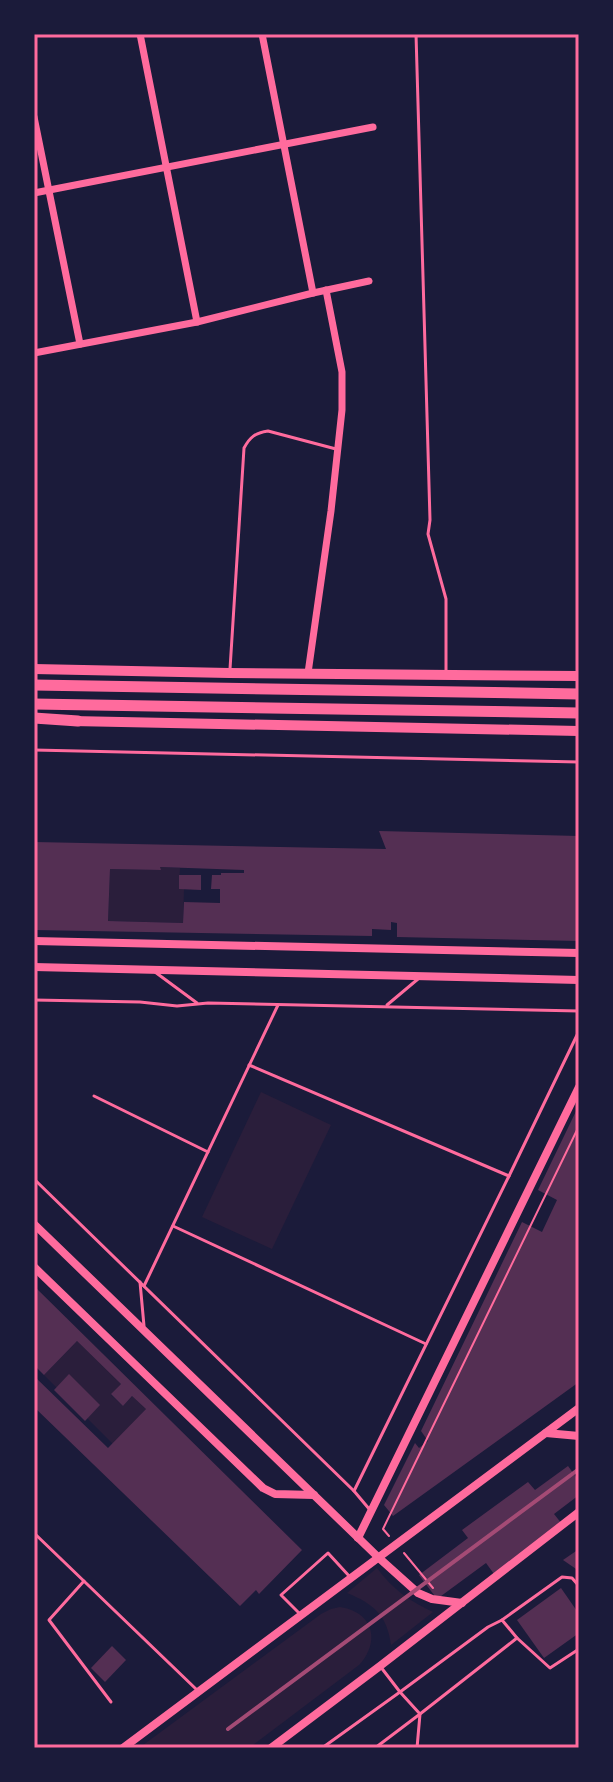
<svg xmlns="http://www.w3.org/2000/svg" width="613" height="1782" font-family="Inter,sans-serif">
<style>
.green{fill:#2a1e3b}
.building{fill:#542f53;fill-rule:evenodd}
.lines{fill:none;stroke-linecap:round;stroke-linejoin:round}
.path{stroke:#ff6b9d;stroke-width:2}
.service{stroke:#ff6b9d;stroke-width:3}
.minor{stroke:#ff6b9d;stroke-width:7}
.tertiary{stroke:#ff6b9d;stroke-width:8}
.secondary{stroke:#ff6b9d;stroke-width:10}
.primary{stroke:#ff6b9d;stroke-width:11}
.rail{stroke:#a44b75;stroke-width:4}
.neatline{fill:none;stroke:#ff6b9d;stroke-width:3}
</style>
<rect width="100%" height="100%" fill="#1b1b3a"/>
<g class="green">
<polygon points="160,867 180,868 179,889 184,889 183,923 108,921 110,869 160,870"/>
<polygon points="261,1092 331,1125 272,1249 202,1217"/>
<polygon points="77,1341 121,1384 111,1395 123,1406 132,1396 146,1409 113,1444 44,1375"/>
<path d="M377,1568C392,1589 411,1602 433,1612L391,1645C387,1615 374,1604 347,1593Z"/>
<path d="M340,1607C373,1612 381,1641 359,1665L249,1748H139L321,1614L331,1609Z"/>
</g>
<g class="building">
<path d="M379,831L579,836V941L397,937V923L391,922V930L372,929V936L34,930V842L386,849ZM160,867L244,870V873H221V875H212L211,889H220V903L184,902L183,923L108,921L110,869L161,870Z"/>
<polygon points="179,875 201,875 201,890 179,889"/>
<polygon points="579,1105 579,1382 393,1516 384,1505 415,1443 419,1448 428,1441 421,1431 522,1222 542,1232 557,1200 538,1190"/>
<polygon points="34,1286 302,1550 259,1594 256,1590 240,1606 34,1407 34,1376 108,1448 146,1409 132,1396 123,1406 111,1394 121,1384 77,1341 44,1375 34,1365"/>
<polygon points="69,1374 100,1405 85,1421 54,1390"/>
<polygon points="568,1466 579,1481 579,1495 554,1514 562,1524 494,1574 486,1563 437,1599 419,1575 468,1538 462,1530 528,1482 535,1490"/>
<polygon points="579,1549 579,1571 563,1560"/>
<polygon points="561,1588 579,1614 579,1633 544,1658 517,1620"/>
<polygon points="112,1646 126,1660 105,1682 91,1668"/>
</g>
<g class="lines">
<g class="path">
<polyline points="389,1536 383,1529 579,1126"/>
<polyline points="404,1553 433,1588"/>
</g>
<g class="service">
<polyline points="416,34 430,520 428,534 446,599 446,670"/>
<path d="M230,669L244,448C250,437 255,433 268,431L336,449"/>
<polyline points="34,750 579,762"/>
<polyline points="155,972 197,1003"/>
<polyline points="34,1000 140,1002 177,1006 208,1003 579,1011"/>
<polyline points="387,1005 418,979"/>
<polyline points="249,1065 509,1176 579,1031"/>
<polyline points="94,1096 208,1152"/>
<polyline points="34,1179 354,1491 370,1510"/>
<polyline points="173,1226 426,1344"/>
<polyline points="140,1282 144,1326"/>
<polyline points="144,1286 278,1005"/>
<polyline points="354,1491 509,1176"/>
<polyline points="34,1533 196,1689"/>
<polyline points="84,1581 49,1620 111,1702"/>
<polyline points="299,1613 281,1595 328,1553 350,1577"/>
<polyline points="502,1620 562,1577 572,1578 579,1586"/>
<polyline points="322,1748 400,1692 380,1666"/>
<polyline points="375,1748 420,1714 400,1692 488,1627 502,1620 517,1638 550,1668 579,1649"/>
<polyline points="417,1748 420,1714 517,1638"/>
</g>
<g class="minor">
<polyline points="140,34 197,322"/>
<polyline points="262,34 313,293"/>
<polyline points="34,117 80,344"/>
<polyline points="34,193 373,127"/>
<polyline points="34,353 197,322 313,293 369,281"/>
<polyline points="308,673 331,511 342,410 342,372 326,290"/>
</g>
<g class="tertiary">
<polyline points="34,941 579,953"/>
<polyline points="34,967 579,980"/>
<polyline points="34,1224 379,1558 418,1593 432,1599 462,1603"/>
<polyline points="34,1267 263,1488 275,1494 314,1495"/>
<polyline points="546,1433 579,1436"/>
<polyline points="358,1538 579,1087"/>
<polyline points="123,1748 579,1408"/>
<polyline points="271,1748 380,1666 579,1512"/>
</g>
<g class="secondary">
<polyline points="34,669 229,673 579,676"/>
<polyline points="72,721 579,731"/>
</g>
<g class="primary">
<polyline points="34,685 579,694"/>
<polyline points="34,704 579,713"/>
<polyline points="34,718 78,721"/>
</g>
<polyline class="rail" points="228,1729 579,1469"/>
</g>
<rect width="613" height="1782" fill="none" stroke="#1b1b3a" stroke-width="72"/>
<rect x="36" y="36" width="541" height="1710" class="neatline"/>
</svg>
